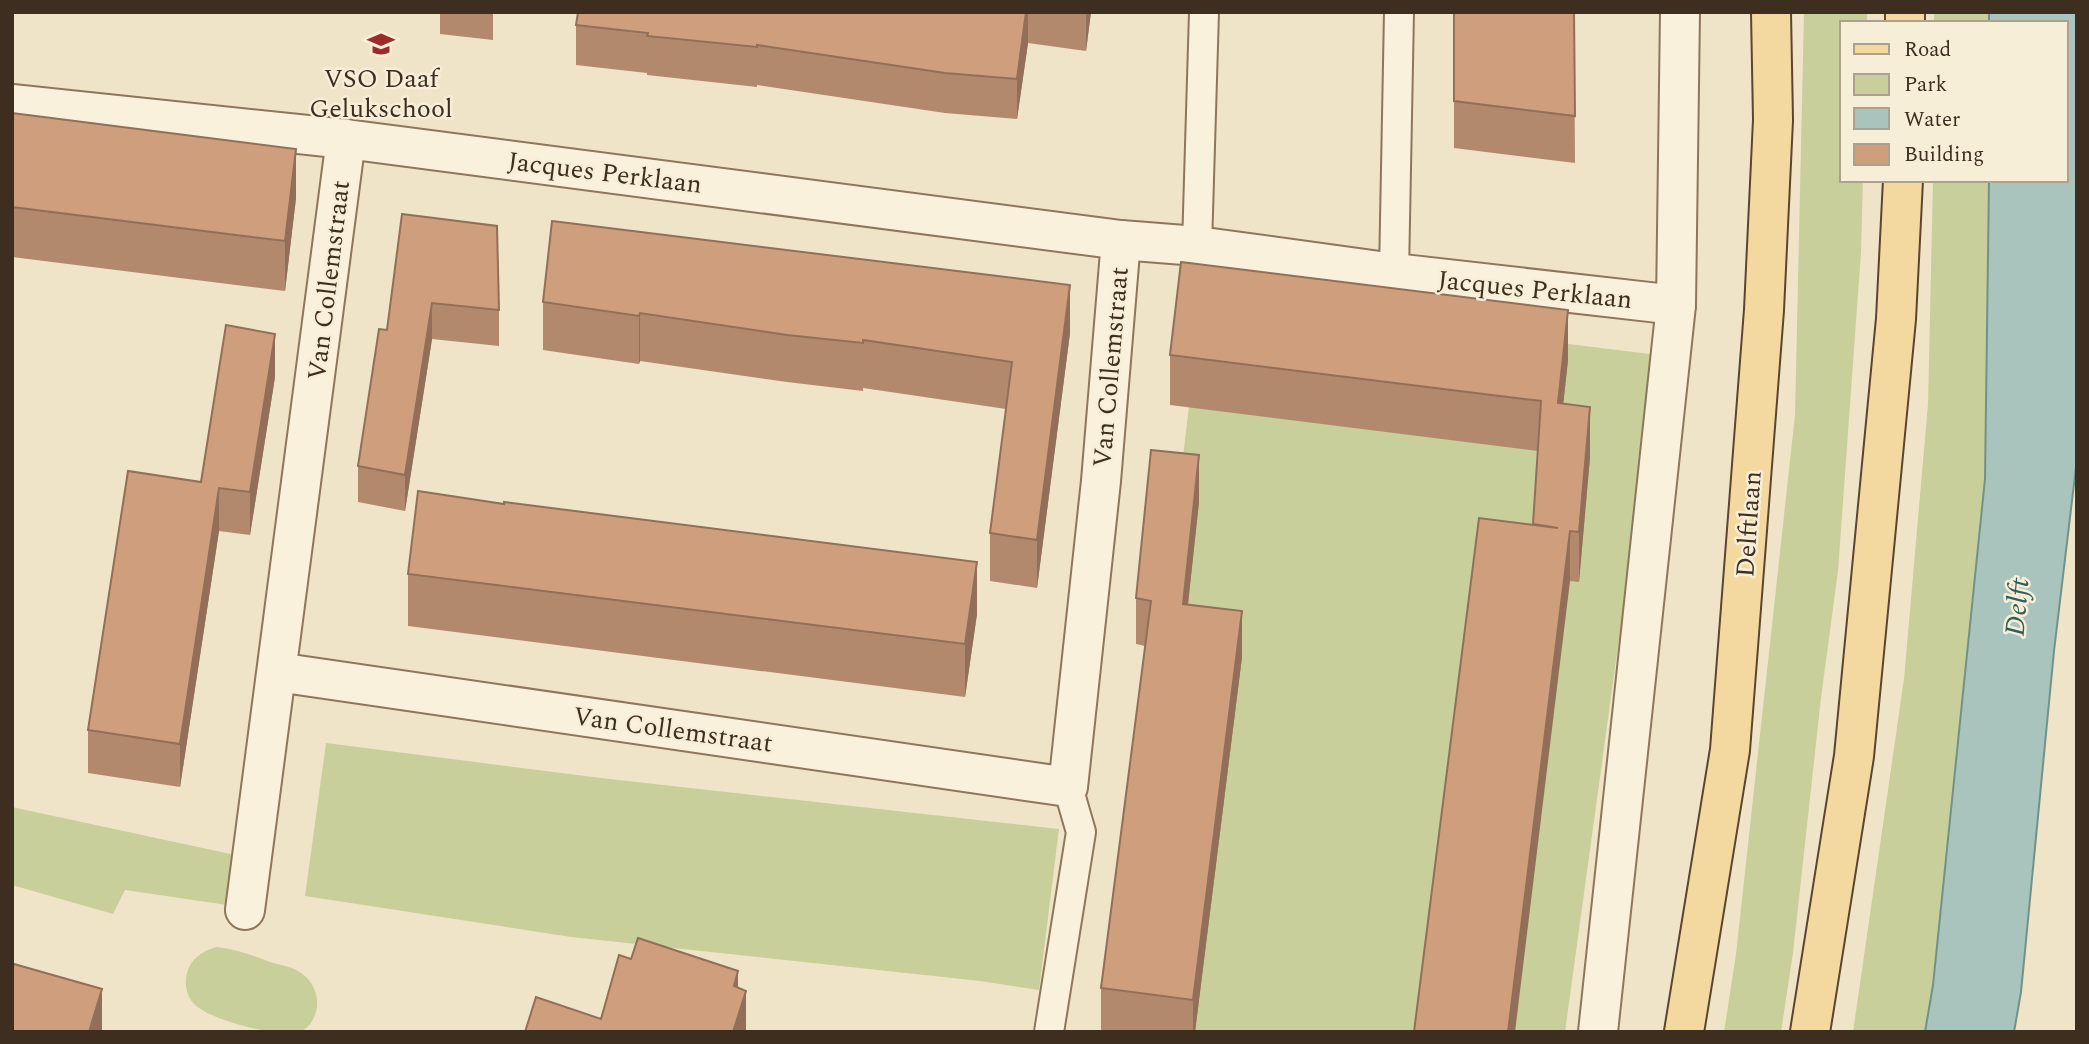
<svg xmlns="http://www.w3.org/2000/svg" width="2089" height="1044" font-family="Spectral,serif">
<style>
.green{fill:#c9cf9b}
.water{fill:#a9c4bc;stroke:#6f938a;stroke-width:2}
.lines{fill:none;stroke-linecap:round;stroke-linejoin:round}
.lane-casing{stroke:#8d765c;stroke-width:32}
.street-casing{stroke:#8d765c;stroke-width:42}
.primary-casing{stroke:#5b4430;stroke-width:42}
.lane{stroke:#faf1dc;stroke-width:28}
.street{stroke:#faf1dc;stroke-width:38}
.primary{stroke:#f3d9a0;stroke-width:38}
.wall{fill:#b2896c}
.shaded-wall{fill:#916f58}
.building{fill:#cf9f7d;stroke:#916f58;stroke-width:2}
.labels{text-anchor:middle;stroke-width:5;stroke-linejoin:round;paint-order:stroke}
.poi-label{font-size:26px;fill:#3d2e20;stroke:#f7eed8}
.street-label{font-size:26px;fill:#3d2e20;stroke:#f7eed8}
.water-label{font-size:28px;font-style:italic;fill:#2f5d5a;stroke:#f7eed8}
</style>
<rect width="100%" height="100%" fill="#f0e4c8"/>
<g class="green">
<polygon points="1804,12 1867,12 1867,23 1842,23 1842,180 1863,180 1861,253 1838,571 1821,698 1793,953 1781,1032 1724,1032 1736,954 1795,415"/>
<rect x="1934" y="12" width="55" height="11"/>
<polygon points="1933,180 1989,180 1985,479 1933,985 1925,1032 1853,1032 1904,679 1928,404"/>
<polygon points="1202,299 1658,355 1565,1032 1128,1032 1137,837"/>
<polygon points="326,743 601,778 1059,829 1039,990 980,981 571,937 305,896"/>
<polygon points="12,807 240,856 234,906 125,890 113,914 12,885"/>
<path d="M216,947C236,949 254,956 273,963C281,965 291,967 298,971C316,981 323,1004 312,1021C310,1025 305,1030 300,1032C279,1038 209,1020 194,1004C188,997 185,988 186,979C188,961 200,952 216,947Z"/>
</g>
<polygon class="water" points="1989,12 2077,12 2077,459 2054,651 2021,992 2014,1032 1925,1032 1933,985 1985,479 1989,180 2066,180 2066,23 1989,23"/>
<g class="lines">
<defs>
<g id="lane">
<polyline points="1197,246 1204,12"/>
<polyline points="1394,273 1399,12"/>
<polyline points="1049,1032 1081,832 1068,787"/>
</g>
<g id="street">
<polyline points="12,104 346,139 1121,240 1197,246 1394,273 1676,305"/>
<polyline points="277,672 1068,787 1101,481 1121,240"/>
<polyline points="245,910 346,139"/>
<polyline points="1598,1032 1676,305 1680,12"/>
</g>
<g id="primary">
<polyline points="1905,12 1905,23"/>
<polyline points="1684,1032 1730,750 1764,310 1773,120 1771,12"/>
<polyline points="1810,1032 1854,756 1896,319 1903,180"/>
</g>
</defs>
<use href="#lane" class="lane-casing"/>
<use href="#street" class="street-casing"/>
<use href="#primary" class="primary-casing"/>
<use href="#lane" class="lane"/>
<use href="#street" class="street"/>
<use href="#primary" class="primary"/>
</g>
<g class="wall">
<polygon points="440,12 493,12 493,40 440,34"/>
<polygon points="578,12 1091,12 1086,51 1028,43 1017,119 945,113 757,85 757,87 647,75 647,73 576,65 576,25"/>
<polygon points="1454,12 1574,12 1575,163 1454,148"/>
<polygon points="12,113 296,198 285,291 12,257"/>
<polygon points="402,214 499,310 499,346 432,339 405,511 358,502 358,466 387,330"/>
<polygon points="543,302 1070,333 1037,588 990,581 990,533 1006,409 863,388 863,391 787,382 640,361 639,364 543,350"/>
<polygon points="1170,355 1568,360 1563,404 1590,457 1579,582 1570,581 1533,525 1538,451 1170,405"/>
<polygon points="275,377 250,535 219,531 180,787 88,773 88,730 201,482"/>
<polygon points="1199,502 1188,604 1242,657 1195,1032 1101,1032 1101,988 1145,646 1136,644 1136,598"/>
<polygon points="408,574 977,614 965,697 408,626"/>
</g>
<g class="shaded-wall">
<polygon points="1026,12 1028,12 1028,43 1017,119 1017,79"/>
<polygon points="1086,12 1091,12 1086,51"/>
<polygon points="296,149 296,198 285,291 285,241"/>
<polygon points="1070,285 1070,333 1037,588 1037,540"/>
<polygon points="432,303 432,339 405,511 405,475"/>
<polygon points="1568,310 1568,360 1558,453 1558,403"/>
<polygon points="640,313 640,361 639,364 639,316"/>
<polygon points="275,334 275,377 250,535 250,492"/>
<polygon points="1590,407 1590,457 1579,582 1579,532"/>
<polygon points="1199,455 1199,502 1183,650 1183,604"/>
<polygon points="219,488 219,531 180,787 180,744"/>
<polygon points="1570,531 1570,581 1515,1032 1508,1032"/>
<polygon points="977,562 977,614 965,697 965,644"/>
<polygon points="1242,611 1242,657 1195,1032 1193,1032 1193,1000"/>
<polygon points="738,971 738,1017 746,991 746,1032 733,1032 734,986"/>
<polygon points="102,989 102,1032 89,1032"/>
</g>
<g class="building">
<polygon points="578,12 1026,12 1017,79 945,73 757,45 757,47 647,36 648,33 576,25"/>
<polygon points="1454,12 1574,12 1575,116 1454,101"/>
<polygon points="12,113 296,149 285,241 12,207"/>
<polygon points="402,214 497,226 499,310 432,303 405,475 358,466 379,329 387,330"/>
<polygon points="552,221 1070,285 1037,540 990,533 1012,362 863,340 863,343 787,335 640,313 639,316 543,302"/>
<polygon points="1181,262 1568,310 1558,403 1590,407 1579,532 1570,531 1508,1032 1414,1032 1479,518 1558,528 1533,524 1541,401 1170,355"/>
<polygon points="226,325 275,334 250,492 219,488 180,744 88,730 128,471 201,482"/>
<polygon points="1151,450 1199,455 1183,604 1242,611 1193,1000 1101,988 1151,601 1136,598"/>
<polygon points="418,491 504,504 504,502 977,562 965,644 408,574"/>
<polygon points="638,938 738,971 734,986 746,991 733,1032 525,1032 536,997 601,1019 619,955 631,959"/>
<polygon points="14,964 102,989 89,1032 12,1032 12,970"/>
</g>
<defs>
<symbol id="school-bare" viewBox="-9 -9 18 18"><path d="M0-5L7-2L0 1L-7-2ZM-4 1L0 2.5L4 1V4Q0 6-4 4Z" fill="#9e2a2b" stroke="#f7eed8" stroke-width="2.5" paint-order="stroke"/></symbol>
</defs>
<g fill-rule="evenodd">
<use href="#school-bare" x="362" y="25" width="38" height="38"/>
</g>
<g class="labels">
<g class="poi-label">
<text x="381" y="87">VSO Daaf<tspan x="381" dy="30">Gelukschool</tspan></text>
</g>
<g class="street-label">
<text transform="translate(605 172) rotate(7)" y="9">Jacques Perklaan</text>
<text transform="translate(328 280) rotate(-83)" y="9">Van Collemstraat</text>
<text transform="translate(1535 289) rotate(6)" y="9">Jacques Perklaan</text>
<text transform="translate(1110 367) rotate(-85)" y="9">Van Collemstraat</text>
<text transform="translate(1748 524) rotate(-86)" y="9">Delftlaan</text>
<text transform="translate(673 729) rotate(8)" y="9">Van Collemstraat</text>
</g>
<g class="water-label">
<text transform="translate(2016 607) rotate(-85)" y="10">Delft</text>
</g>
</g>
<rect width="2089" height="1044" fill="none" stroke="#3d2e20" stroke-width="28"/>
<rect x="1840" y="21" width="228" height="161" fill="#f7eed8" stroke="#ada18e" stroke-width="2"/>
<rect x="1854" y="44" width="35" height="10" fill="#f3d9a0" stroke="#ada18e" stroke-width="2"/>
<text x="1904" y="56" font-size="21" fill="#3d2e20">Road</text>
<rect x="1854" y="74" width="35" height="21" fill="#c9cf9b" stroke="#ada18e" stroke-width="2"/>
<text x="1904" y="91" font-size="21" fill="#3d2e20">Park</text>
<rect x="1854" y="108" width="35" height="21" fill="#a9c4bc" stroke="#ada18e" stroke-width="2"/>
<text x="1904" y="126" font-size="21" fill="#3d2e20">Water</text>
<rect x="1854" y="144" width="35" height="21" fill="#cf9f7d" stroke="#ada18e" stroke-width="2"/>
<text x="1904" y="161" font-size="21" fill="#3d2e20">Building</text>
</svg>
